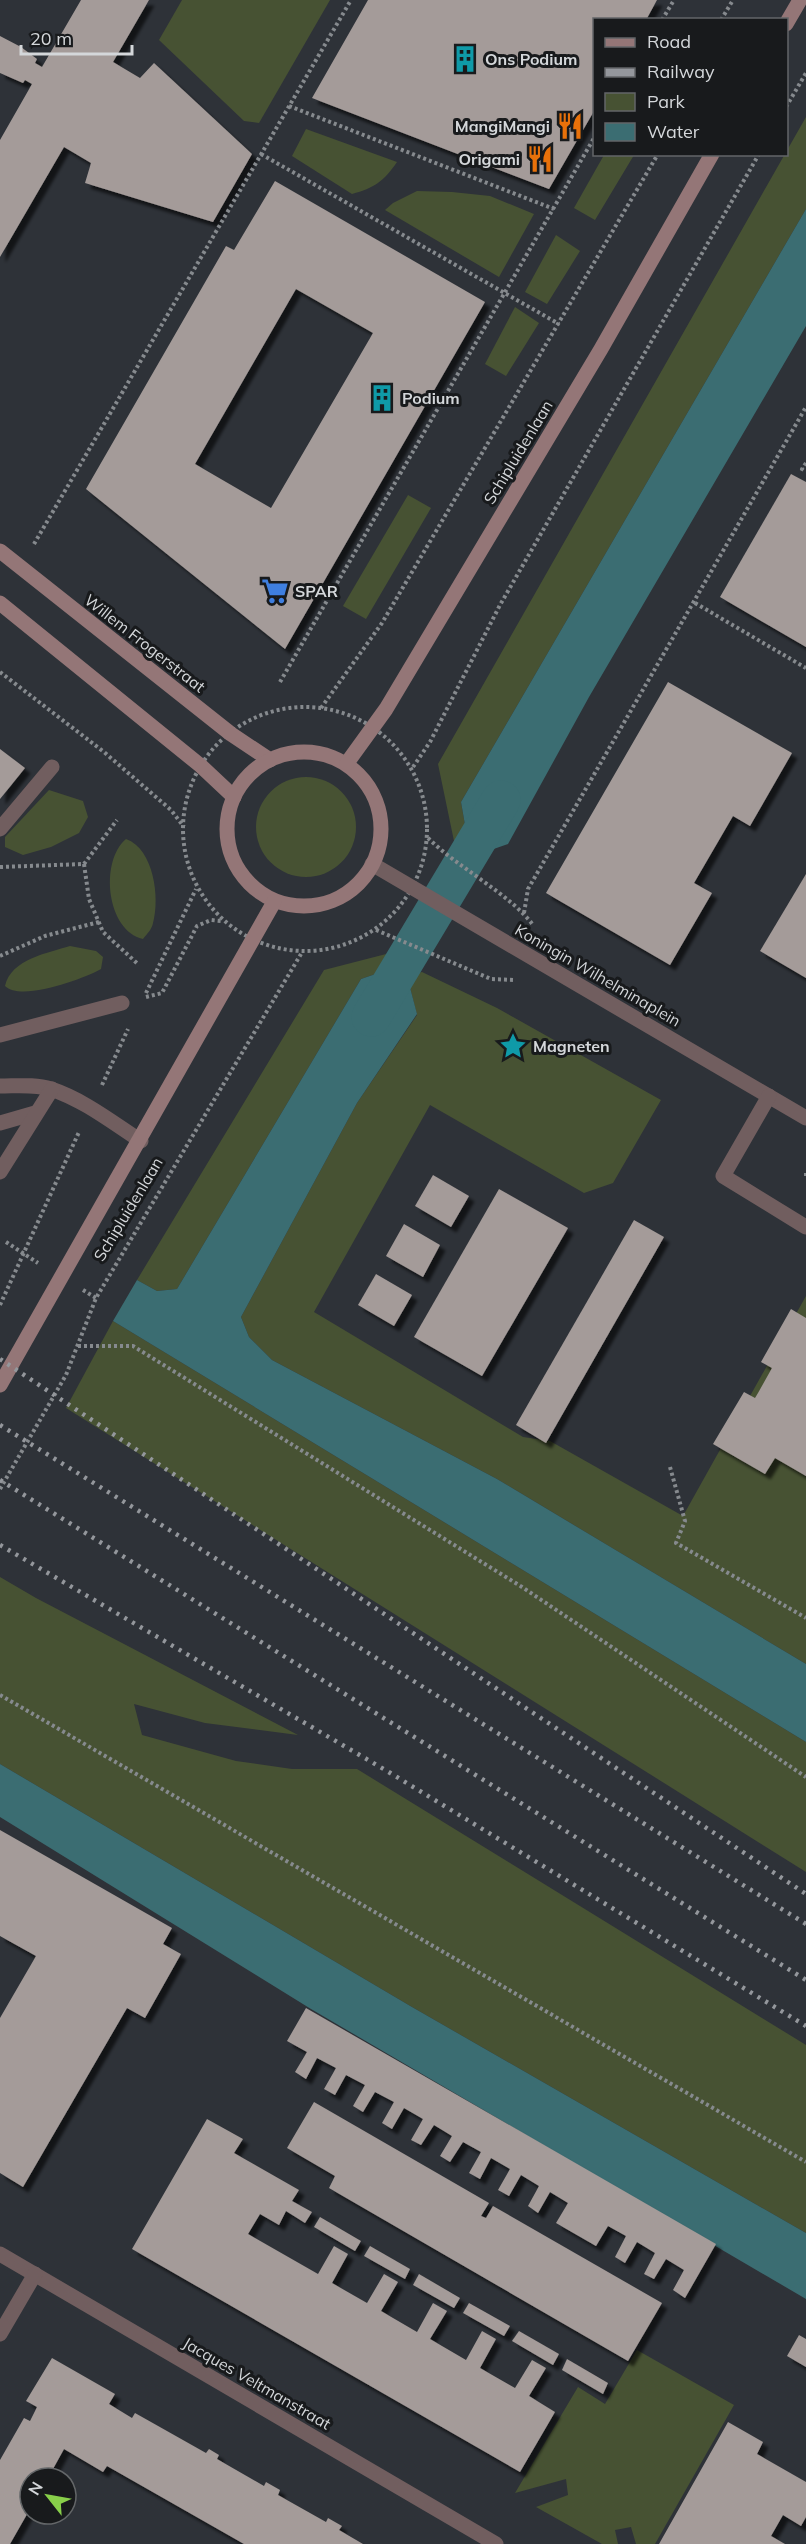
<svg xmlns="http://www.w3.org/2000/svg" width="806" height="2544" font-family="Mulish,sans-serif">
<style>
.green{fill:#475233}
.water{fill:#3b6d72}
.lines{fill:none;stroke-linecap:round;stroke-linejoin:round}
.canal{stroke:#3b6d72;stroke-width:39}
.building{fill:#a49b99;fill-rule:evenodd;filter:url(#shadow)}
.path{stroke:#868a8e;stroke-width:4;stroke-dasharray:3 3;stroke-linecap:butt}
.lane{stroke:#715e5f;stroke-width:15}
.street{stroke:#715e5f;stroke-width:15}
.secondary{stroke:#947677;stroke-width:15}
.rail{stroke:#94979c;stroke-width:4.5;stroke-dasharray:3 6;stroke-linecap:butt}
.labels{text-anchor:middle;stroke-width:6;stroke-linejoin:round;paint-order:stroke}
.poi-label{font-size:16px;font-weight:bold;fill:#d4d7da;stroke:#181a1c;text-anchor:start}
.street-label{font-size:16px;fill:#d4d7da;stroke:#181a1c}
</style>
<defs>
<filter id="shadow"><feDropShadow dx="5.5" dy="5.5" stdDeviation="1.5" flood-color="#0009"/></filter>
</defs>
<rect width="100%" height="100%" fill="#2e3238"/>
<g class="green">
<polygon points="182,0 330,0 259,123 244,121 159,40"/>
<polygon points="806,117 806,209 461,802 468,842 454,841 438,764"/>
<path d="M306,129L397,162C384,181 374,188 352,194L292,156Z"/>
<polygon points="604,155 634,155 595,220 574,208"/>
<polygon points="417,191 452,192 490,196 534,214 499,277 385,210 393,203"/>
<polygon points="556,235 580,251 547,304 525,292"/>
<polygon points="515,307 539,323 506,376 485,364"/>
<polygon points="408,495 431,508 366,619 343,606"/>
<circle cx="306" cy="827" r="50"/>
<polygon points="49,790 83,801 88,817 79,833 51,847 23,855 5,847 5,837"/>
<path d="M126,839C154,849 160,898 153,923C152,929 147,934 143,939C107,931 99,862 126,839Z"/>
<path d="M70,946L96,951L103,957L101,969C83,979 21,1002 5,986C11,959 48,953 70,946Z"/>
<polygon points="390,953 393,968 361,979 177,1289 157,1291 137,1280 324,970"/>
<polygon points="422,972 497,1008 661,1100 613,1183 584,1193 430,1105 314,1312 523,1437 550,1441 683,1516 806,1296 806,1664 497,1479 272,1360 249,1337 241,1317 357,1103 417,1015 407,976"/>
<polygon points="113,1321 806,1742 806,1872 66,1408"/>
<polygon points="0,1577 36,1598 298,1735 205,1723 134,1704 142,1735 236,1761 292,1769 357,1769 806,2045 806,2233 412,2007 0,1764"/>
<polygon points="637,2350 734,2405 655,2544 636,2544 631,2527 615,2530 618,2544 602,2544 536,2507 568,2495 566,2479 515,2493 578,2387 605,2404"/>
</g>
<g class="water">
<polygon points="806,209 806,326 589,697 508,844 485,852 468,842 461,802"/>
<polygon points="393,968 407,976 417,1014 357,1103 241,1317 249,1337 272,1360 497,1479 806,1664 806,1742 113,1321 137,1280 157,1291 177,1289 361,979"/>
<polygon points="0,1764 412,2007 806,2233 806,2299 311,2009 0,1817"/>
</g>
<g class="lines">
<polyline class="canal" points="371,1017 501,800"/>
</g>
<g class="building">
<polygon points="81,0 149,0 113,62 140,78 154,63 252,154 213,222 85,183 91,163 64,147 0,257 0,140 32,84 25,80 23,83 0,73 0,36 21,47 37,59 35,63 42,67"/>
<polygon points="368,0 657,0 646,20 594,20 594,111 549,189 312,98"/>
<path d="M275,181L485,302L285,649L86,489L226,246L234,250ZM296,289L373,333L271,508L195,464Z"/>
<polygon points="791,474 806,482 806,647 720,597"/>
<polygon points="668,682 792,753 750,826 733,816 694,883 712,893 670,965 546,893"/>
<polygon points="0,749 25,768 0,799"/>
<polygon points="806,874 806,978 760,951"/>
<polygon points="433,1175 469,1196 451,1227 415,1206"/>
<polygon points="499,1189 568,1228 482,1376 414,1337"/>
<polygon points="634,1220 664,1237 546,1443 516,1425"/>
<polygon points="404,1224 440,1245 423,1277 386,1256"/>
<polygon points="376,1274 412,1295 394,1326 358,1305"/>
<polygon points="791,1309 806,1318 806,1476 775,1458 765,1474 713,1444 744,1392 755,1398 758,1393 772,1368 761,1362"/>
<polygon points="0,1830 172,1928 163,1944 181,1954 145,2018 127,2008 23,2187 0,2173 0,2018 36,1956 0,1936"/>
<polygon points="306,2008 716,2244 685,2298 673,2290 684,2270 666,2259 654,2279 644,2274 655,2253 637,2242 625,2263 615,2257 626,2236 608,2226 596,2246 556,2223 568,2203 550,2192 538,2213 528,2206 539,2186 521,2175 509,2196 498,2190 510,2169 491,2158 480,2179 469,2173 481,2152 463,2142 450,2162 440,2156 452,2136 434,2125 421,2145 411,2140 423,2119 404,2108 392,2129 382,2123 394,2102 375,2092 363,2112 353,2106 365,2085 346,2075 335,2095 324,2089 336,2068 317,2058 306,2079 295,2072 307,2052 287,2041"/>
<polygon points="314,2102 489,2203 481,2216 486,2218 493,2206 662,2303 628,2361 329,2188 335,2176 287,2148"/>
<polygon points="207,2119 243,2139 234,2153 299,2190 292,2201 312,2212 305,2223 286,2211 279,2225 260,2214 248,2234 318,2274 334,2246 348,2254 332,2283 367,2303 384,2274 398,2282 381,2311 417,2332 433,2303 447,2311 430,2339 466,2360 482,2331 496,2339 480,2368 515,2388 532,2360 546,2368 529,2396 555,2412 520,2472 132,2249"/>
<polygon points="320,2217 361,2241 355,2251 314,2227"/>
<polygon points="370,2246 410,2269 405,2279 364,2256"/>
<polygon points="419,2274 460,2298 454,2308 413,2285"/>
<polygon points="469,2303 510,2326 504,2336 463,2313"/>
<polygon points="519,2331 559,2354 553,2365 512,2341"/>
<polygon points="799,2335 806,2339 806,2367 787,2356"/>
<polygon points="52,2358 115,2394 109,2404 132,2418 135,2413 206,2453 209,2449 219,2455 217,2459 264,2486 266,2482 280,2490 278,2495 326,2522 328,2518 342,2526 339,2530 363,2544 244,2544 107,2466 103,2472 64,2449 48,2478 30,2478 30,2509 10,2544 0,2544 0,2460 24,2418 30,2421 37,2407 26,2401"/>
<polygon points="567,2359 608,2383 603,2394 562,2370"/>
<polygon points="728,2422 763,2442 757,2454 806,2482 806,2517 801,2526 783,2515 771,2536 785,2544 659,2544"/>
</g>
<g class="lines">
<g class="path">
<polyline points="662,20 674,0"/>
<polyline points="721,20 733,0"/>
<polyline points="289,106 554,209"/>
<polyline points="786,107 806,73"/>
<polyline points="261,154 559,324"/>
<polyline points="806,463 802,469 806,471"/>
<polyline points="34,544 351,0"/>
<polyline points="695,603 806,668"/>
<polyline points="0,672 104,752 171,810 184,827"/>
<polyline points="280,682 594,138"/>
<circle cx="305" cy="829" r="122"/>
<polyline points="321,708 382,623 658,154"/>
<polyline points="413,767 430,742 500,605 759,154"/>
<path d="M428,838C458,868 510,894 533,925"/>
<polyline points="84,864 89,899 103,932 139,965"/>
<polyline points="0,867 84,864 117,820"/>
<polyline points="524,913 528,889 806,407"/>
<polyline points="376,930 491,979 516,980"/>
<polyline points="0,956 45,936 99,922"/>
<polyline points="146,993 196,889"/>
<polyline points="146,997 162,993 197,926 211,920 221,921"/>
<polyline points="102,1085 128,1029"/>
<polyline points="806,1173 806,1179"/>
<polyline points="6,1242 38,1263"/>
<polyline points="83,1290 96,1298"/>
<polyline points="0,1305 79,1132"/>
<polyline points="78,1346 133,1346 522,1587 806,1777"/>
<polyline points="670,1467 685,1521 676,1543 806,1618"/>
<polyline points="0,1489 66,1375 96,1298 301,954"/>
<polyline points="0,1695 806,2162"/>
</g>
<g class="lane">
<path d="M0,1086C17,1086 35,1084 51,1089C84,1100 113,1123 141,1141"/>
<polyline points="0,1123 35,1113"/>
<polyline points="0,1172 52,1089"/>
</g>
<g class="street">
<polyline points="0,829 52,767"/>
<polyline points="372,864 806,1118"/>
<polyline points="0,1035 122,1003"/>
<polyline points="769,1096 723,1176 806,1227"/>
<polyline points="0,2254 496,2544"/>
<polyline points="0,2334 35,2274"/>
</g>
<g class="secondary">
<polyline points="786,24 800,0"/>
<polyline points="0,551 231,734 270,760"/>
<polyline points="0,603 201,766 234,797"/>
<circle cx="304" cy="829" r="77"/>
<polyline points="347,763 386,709 601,349 712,154"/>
<polyline points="0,1385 274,902"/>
</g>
<g class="rail">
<polyline points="0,1359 806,1894"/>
<polyline points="0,1425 806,1924"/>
<polyline points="0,1480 806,1980"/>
<polyline points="0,1545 387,1771 806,2026"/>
</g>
</g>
<defs>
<symbol id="building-bare" viewBox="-9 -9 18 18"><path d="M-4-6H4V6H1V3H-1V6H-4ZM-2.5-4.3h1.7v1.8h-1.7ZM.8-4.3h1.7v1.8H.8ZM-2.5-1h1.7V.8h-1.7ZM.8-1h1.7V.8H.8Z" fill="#0f9aa8" stroke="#181a1c" stroke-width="2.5" paint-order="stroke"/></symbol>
<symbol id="restaurant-bare" viewBox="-9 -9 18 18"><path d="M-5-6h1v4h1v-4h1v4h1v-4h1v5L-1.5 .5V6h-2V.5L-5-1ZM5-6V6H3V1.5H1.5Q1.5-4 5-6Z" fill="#e8710a" stroke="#181a1c" stroke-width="2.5" paint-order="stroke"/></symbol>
<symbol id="supermarket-bare" viewBox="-9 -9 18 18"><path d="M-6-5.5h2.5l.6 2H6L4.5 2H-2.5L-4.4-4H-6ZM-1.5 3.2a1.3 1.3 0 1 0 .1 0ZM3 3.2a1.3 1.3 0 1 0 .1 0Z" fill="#3f7fe0" stroke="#181a1c" stroke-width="2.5" paint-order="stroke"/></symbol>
<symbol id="sight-bare" viewBox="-9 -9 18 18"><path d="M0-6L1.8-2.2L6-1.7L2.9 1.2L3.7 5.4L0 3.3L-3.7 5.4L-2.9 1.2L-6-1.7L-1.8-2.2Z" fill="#0f9aa8" stroke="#181a1c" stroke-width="2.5" paint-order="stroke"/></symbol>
</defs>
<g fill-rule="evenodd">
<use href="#building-bare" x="446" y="40" width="38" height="38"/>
<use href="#restaurant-bare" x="551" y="107" width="38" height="38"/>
<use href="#restaurant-bare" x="521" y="140" width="38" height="38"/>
<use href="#building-bare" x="363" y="379" width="38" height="38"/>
<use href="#supermarket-bare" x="256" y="572" width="38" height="38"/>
<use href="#sight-bare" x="494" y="1027" width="38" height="38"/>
</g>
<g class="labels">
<g class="poi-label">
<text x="485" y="65">Ons Podium</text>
<text x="550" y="132" text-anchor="end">MangiMangi</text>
<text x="520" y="165" text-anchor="end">Origami</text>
<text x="402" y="404">Podium</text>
<text x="295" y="597">SPAR</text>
<text x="533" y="1052">Magneten</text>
</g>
<g class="street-label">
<text transform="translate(518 452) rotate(-59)" y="6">Schipluidenlaan</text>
<text transform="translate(145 643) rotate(38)" y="6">Willem Frogerstraat</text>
<text transform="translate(598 975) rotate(30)" y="6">Koningin Wilhelminaplein</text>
<text transform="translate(128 1209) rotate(-59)" y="6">Schipluidenlaan</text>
<text transform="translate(257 2383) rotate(30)" y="6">Jacques Veltmanstraat</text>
</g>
</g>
<rect x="593" y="18" width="195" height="138" fill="#181a1c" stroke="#636668" stroke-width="1.5"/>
<rect x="605" y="38" width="30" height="9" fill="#947677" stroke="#636668" stroke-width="1.5"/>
<text x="647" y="48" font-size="18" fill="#d4d7da">Road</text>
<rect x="605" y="68" width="30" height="9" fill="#94979c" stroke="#636668" stroke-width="1.5"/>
<text x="647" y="78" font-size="18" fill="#d4d7da">Railway</text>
<rect x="605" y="93" width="30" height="18" fill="#475233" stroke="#636668" stroke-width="1.5"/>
<text x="647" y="108" font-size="18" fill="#d4d7da">Park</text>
<rect x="605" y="123" width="30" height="18" fill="#3b6d72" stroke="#636668" stroke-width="1.5"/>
<text x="647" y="138" font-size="18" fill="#d4d7da">Water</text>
<g transform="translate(48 2496) rotate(301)"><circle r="28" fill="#181a1c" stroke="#636668" stroke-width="1.5"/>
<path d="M0-4.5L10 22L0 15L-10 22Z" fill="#88cf4a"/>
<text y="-9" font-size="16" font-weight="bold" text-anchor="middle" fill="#d4d7da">N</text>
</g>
<path d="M21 45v9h111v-9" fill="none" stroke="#d4d7da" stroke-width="3"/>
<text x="30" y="45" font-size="18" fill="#d4d7da" stroke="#181a1c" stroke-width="4.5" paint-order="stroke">20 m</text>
</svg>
